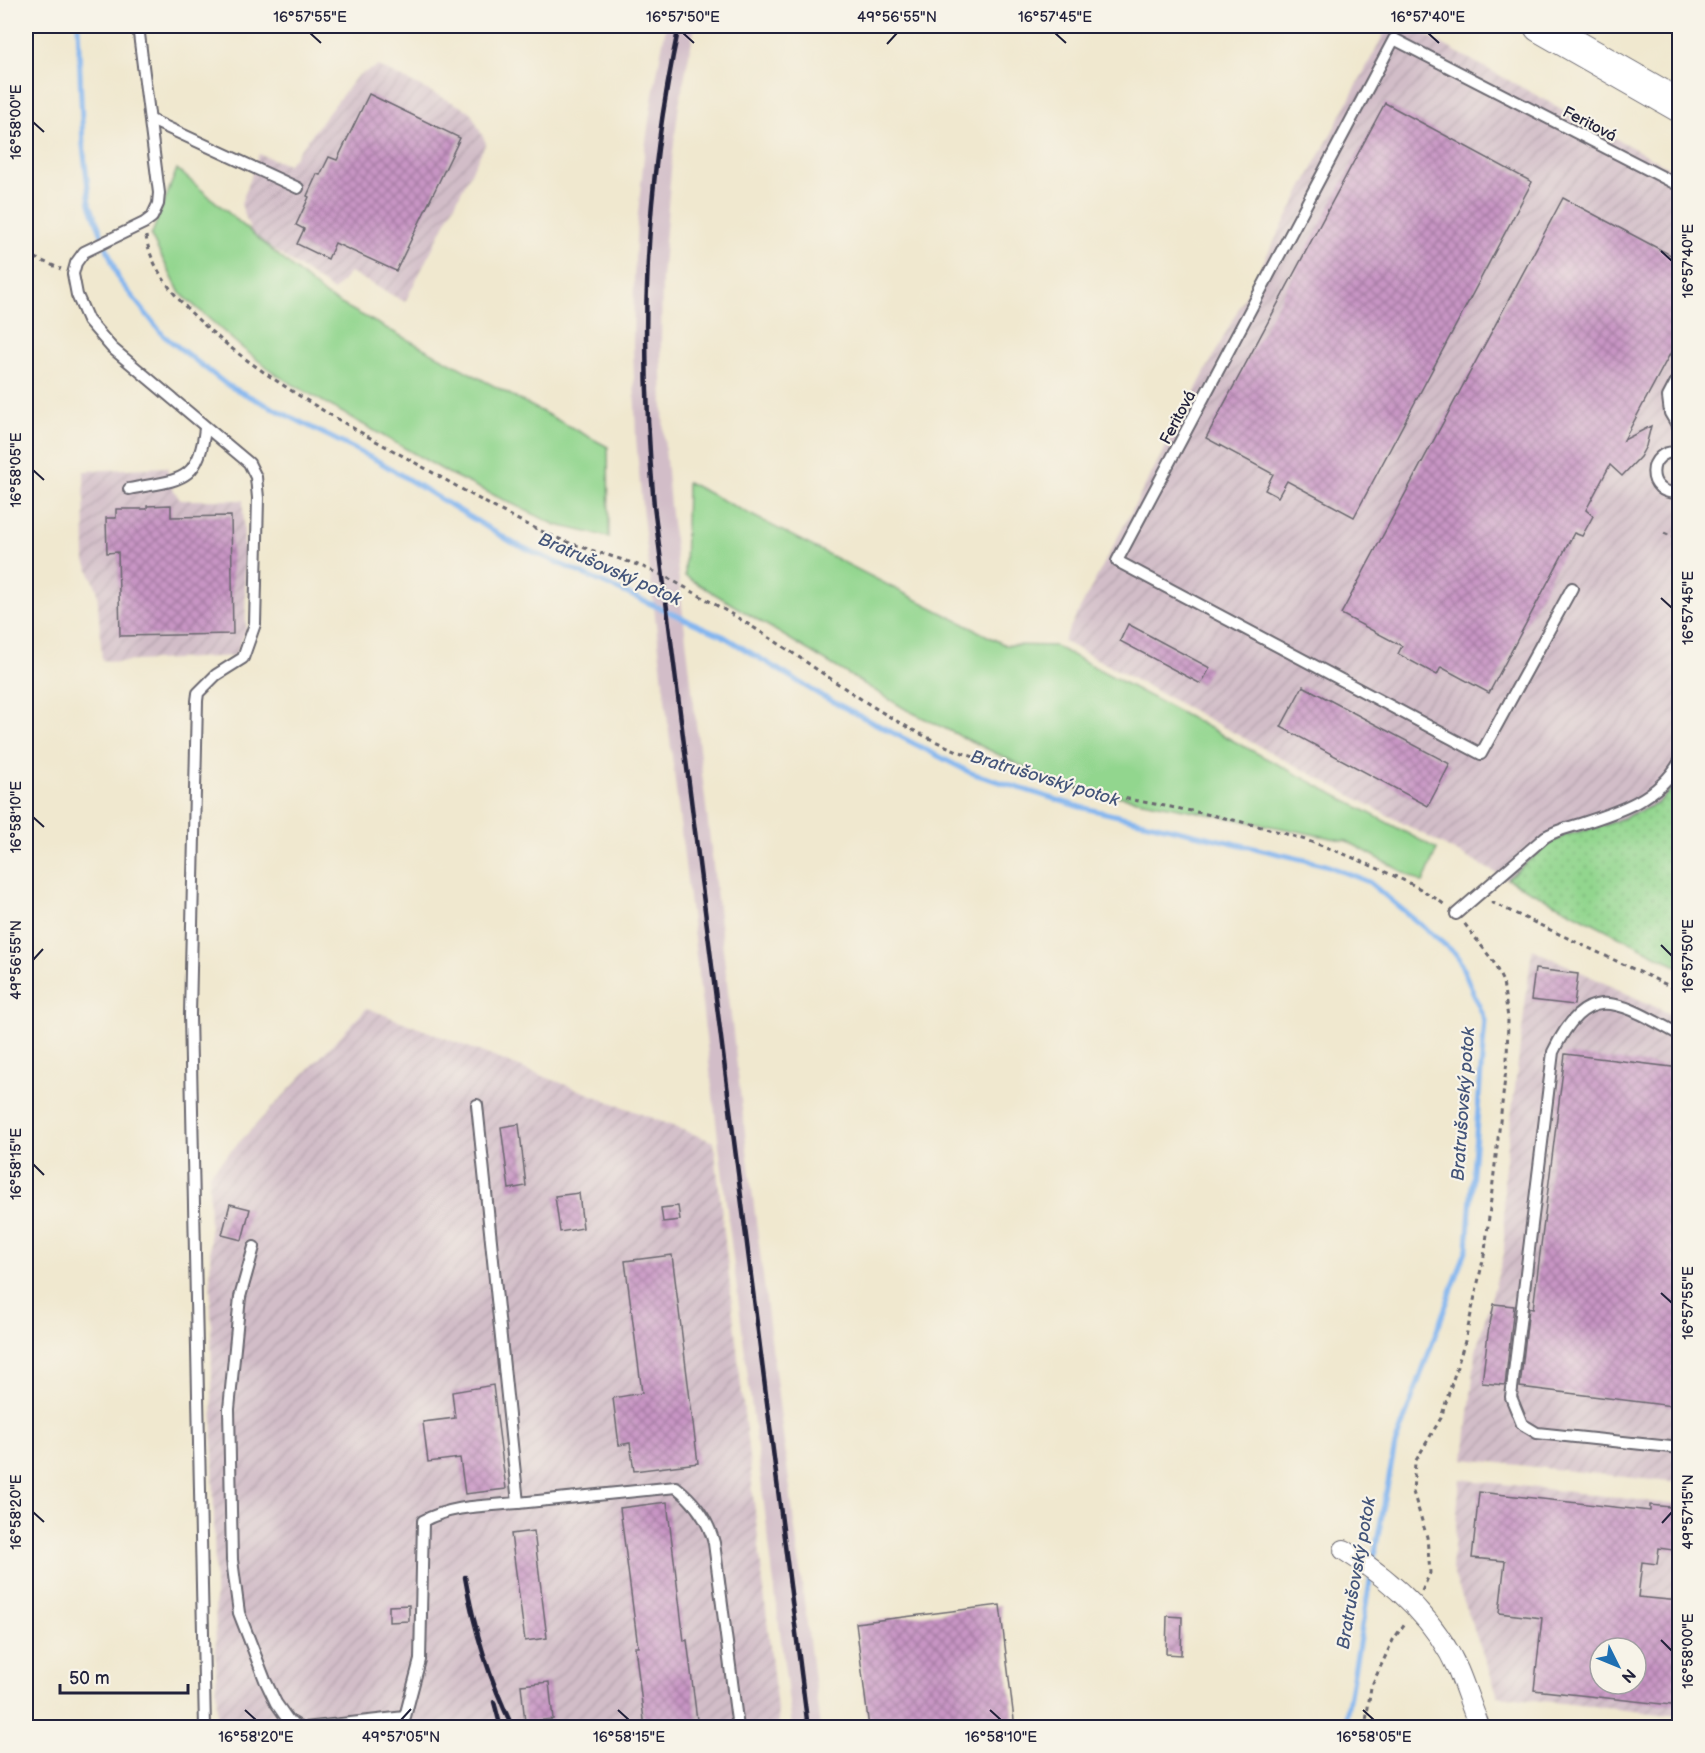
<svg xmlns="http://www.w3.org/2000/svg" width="1705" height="1753" font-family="'Balsamiq Sans',sans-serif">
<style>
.industrial{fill:url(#industrial-furrows);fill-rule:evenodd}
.railway{fill:#d2bdc8}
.grass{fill:url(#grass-dots);stroke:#5a7c64;stroke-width:1.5}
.garden{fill:#92d68e;stroke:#5a7c64;stroke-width:1.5}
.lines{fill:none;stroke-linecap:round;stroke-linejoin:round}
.stream{stroke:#82b5ef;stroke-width:5}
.building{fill:url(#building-cross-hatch);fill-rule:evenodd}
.service-casing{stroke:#6a676f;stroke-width:14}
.minor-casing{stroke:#6a676f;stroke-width:22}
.primary-casing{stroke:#6a676f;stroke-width:34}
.path{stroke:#6a676f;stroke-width:3;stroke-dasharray:4.5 4.5;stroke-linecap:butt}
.service{stroke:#fff;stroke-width:10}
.minor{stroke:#fff;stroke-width:20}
.primary{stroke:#fff;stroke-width:32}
.rail{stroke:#22223b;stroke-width:4.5}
.ticks{fill:none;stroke:#22223b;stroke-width:2}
.labels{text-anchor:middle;stroke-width:4.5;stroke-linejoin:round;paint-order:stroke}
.street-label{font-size:16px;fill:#22223b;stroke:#f7f3e8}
.water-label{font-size:18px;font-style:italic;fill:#44557a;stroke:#f7f3e8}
.neatline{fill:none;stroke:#22223b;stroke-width:2}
.ticks-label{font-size:15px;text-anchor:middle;fill:#22223b}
</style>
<defs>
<pattern id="industrial-furrows" width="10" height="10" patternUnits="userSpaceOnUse" patternTransform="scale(1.5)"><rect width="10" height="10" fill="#d2bdc8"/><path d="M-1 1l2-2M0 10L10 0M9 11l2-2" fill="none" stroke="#b4a2ad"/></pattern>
<pattern id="grass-dots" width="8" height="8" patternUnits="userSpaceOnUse" patternTransform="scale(1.5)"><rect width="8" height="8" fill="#92d68e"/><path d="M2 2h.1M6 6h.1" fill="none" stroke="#7eb77b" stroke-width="1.8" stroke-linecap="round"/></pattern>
<pattern id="building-cross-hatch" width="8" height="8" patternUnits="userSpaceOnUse" patternTransform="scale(1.5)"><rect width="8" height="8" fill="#c895c4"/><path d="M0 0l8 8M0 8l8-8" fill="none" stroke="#a279a0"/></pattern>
</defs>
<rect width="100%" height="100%" fill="#f7f3e8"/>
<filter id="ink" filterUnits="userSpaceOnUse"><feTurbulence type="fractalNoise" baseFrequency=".0167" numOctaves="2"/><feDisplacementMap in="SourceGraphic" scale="12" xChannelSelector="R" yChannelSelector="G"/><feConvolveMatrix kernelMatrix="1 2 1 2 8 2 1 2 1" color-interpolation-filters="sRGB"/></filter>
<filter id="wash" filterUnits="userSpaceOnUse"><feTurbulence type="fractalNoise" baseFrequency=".008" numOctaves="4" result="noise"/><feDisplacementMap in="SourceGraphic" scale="24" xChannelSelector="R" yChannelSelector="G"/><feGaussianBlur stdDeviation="1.35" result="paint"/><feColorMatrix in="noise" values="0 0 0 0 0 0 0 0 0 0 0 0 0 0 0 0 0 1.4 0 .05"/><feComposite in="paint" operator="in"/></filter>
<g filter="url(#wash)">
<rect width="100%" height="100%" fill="#f0e8cf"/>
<g class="industrial">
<polygon points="1388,26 1409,26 1679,173 1680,776 1675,785 1657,804 1606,825 1566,835 1549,844 1507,879 1063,641"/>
<polygon points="378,66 470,111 486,143 405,302 350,272 334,291 252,235 241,204 259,154 288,165 357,76"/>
<polygon points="167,467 172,487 180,500 243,500 246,630 235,656 117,662 102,660 97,589 85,561 84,471"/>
<polygon points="1532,949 1679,1018 1679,1483 1464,1459 1476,1350 1504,1254 1504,1175"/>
<polygon points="367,1008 714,1142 779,1727 217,1727 209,1174"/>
<path d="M1460,1479L1679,1505V1716L1498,1696L1452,1569ZM1600,1648H1636V1684H1600Z"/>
</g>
<polygon class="railway" points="666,26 695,26 679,104 672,159 662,279 661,344 664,436 670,505 747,1150 820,1727 792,1727 720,1154 642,508 636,438 633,344 634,278 637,223 644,156 652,100"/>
<polygon class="grass" points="1679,776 1679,967 1507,879 1549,844 1566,835 1606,825 1657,804 1675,785"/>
<g class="garden">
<polygon points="177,169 326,296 608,447 609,537 556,525 450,474 278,376 241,347 180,293 151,236"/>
<polygon points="687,482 1005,645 1055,646 1437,849 1423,883 1347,841 1061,785 907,710 685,576"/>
</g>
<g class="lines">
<g class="stream">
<polyline points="78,26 83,146 90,204 119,280 164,336 227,385 378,461 513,543 723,636 820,695 971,773 1080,807 1326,865 1369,882 1457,955 1485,1020 1467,1248 1395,1445 1373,1563"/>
<polyline points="1344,1728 1371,1576"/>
</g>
</g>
<g id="blocks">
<g class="building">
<polygon points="369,94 460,138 396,271 335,243 328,259 297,244 304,229 296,225 309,197 307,196 317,174 320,175 329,157 337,160"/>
<polygon points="1385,103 1532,182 1354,517 1287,481 1278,497 1265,490 1273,474 1206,438"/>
<polygon points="1563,198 1680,260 1680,335 1624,440 1651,426 1646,446 1640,457 1622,476 1610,465 1586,510 1593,516 1582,536 1574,533 1489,693 1441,667 1437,675 1398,654 1402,646 1341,614"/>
<polygon points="171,505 171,517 231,516 233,634 120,636 118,552 107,553 106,518 116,518 116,509 147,509 147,506"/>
<polygon points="1128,624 1210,668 1201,684 1120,641"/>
<polygon points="1303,686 1450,764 1428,806 1281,727"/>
<polygon points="1535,969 1578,974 1574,1005 1531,1000"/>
<polygon points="1565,1054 1680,1068 1680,1407 1520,1387 1529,1308 1533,1309"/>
<polygon points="519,1124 526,1186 509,1189 501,1127"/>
<polygon points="579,1193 583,1228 560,1232 555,1196"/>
<polygon points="230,1204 250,1209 242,1240 222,1235"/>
<polygon points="678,1206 680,1220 663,1222 661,1208"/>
<polygon points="672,1255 698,1463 634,1471 630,1443 619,1445 613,1398 642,1393 625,1261"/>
<polygon points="1494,1304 1514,1306 1505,1385 1482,1383 1488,1333"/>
<polygon points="493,1385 506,1489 465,1494 460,1458 428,1462 423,1422 455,1418 452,1392"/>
<path d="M1479,1492L1650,1511V1505L1680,1508V1551L1659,1548L1657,1564L1642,1562L1638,1597L1680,1601V1706L1534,1690L1542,1618L1499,1613L1505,1561L1472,1558ZM1600,1648H1636V1684H1600Z"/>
<polygon points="667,1502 684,1641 687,1640 698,1728 645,1728 635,1647 638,1647 620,1508"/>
<polygon points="534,1531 547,1638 525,1641 511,1534"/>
<polygon points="409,1605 409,1621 389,1622 389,1606"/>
<polygon points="1000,1605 1015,1728 869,1728 856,1623"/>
<polygon points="1167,1616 1182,1617 1181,1655 1166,1654"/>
<polygon points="549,1682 553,1719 525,1722 521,1685"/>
</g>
</g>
</g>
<g filter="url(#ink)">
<use href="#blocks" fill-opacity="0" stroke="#6a676f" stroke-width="1.5"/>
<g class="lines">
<defs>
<g id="service">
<polyline points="138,26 159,193 158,204 152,217 144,223 84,252 76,263 73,274 77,295 88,320 112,348 249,463 256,477 258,498 255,624 243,658 216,675 198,693 197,701 190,1015 205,1728"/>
<polyline points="151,120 298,188"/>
<polyline points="1680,374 1668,397 1670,413 1680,430"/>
<path d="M1680,453C1645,446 1644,498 1680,492"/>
<path d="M129,489C177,479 199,485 205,428"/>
<polyline points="1572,588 1481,754 1117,561 1394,39 1680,186"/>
<path d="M1456,914L1545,837C1556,830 1567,828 1580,824C1618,812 1659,799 1680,761"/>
<path d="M1680,1035C1622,1004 1589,977 1553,1052L1511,1397L1522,1424L1537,1433L1680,1448"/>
<path d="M477,1105L518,1503L676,1487C695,1502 708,1519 714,1543L738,1728"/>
<polyline points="254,1247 240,1297 229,1409 232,1560 239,1613 265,1680 276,1703 288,1720 301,1728"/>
<polyline points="305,1728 405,1717"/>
<path d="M402,1728L420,1660L423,1521C452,1505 486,1506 518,1503"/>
</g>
<path id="minor" d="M1344,1550C1392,1580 1435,1618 1458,1670C1466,1689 1472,1709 1480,1728"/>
<polyline id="primary" points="1540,26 1680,106"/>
</defs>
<use href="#service" class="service-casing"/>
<use href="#minor" class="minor-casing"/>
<use href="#primary" class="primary-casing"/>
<g class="path">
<path d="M146,236C158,327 346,424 421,466C469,493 516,522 567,542C600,554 634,561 666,577C701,596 736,616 770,638C832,678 892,726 963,753C995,765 1030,776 1063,785C1123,800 1186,808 1246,823C1290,834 1333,848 1374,867C1399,878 1425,889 1446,906"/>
<polyline points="26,254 61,269"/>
<polyline points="1664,533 1680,540"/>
<polyline points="1491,902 1680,991"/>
<polyline points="1422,1591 1430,1573 1427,1537 1413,1492 1415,1462 1441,1418 1465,1341 1485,1251 1507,1061 1508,1018 1503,982 1493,961 1464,923"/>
<polyline points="1365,1728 1371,1687 1393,1640 1405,1623"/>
</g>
<use href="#service" class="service"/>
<use href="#minor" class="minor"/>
<use href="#primary" class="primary"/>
<g class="rail">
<path d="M679,26C644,189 639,340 654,506L808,1728"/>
<path d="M465,1577C474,1630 489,1679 513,1728"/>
<polyline points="494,1702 501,1728"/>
</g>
</g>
</g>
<path class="ticks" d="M310,33L321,43M683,33L694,43M1055,33L1066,43M1428,33L1439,43M887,44L897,33M33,122L44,132M1661,251L1672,261M33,470L44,480M1661,598L1672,608M33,817L44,827M1661,945L1672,956M33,960L43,949M33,1164L44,1175M1661,1293L1672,1303M33,1512L44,1522M1662,1523L1672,1512M1661,1640L1672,1651M245,1710L256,1720M618,1710L629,1720M990,1710L1001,1720M1363,1710L1374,1720M401,1720L411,1709"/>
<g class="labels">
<g class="street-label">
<text transform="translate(1590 123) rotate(27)" y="6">Feritová</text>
<text transform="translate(1177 417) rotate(-62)" y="6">Feritová</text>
</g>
<g class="water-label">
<text transform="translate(610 569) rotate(24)" y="6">Bratrušovský potok</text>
<text transform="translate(1045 778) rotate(17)" y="6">Bratrušovský potok</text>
<text transform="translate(1463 1104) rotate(-86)" y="6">Bratrušovský potok</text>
<text transform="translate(1356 1573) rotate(-80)" y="6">Bratrušovský potok</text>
</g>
</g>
<rect width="1705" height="1753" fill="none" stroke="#f7f3e8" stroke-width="66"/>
<g transform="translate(1618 1666) rotate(133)"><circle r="28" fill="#f7f3e8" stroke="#a29fa3" stroke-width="1.5"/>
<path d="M0-4.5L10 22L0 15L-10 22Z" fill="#1f6fb2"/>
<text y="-9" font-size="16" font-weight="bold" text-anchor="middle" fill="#22223b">N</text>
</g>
<path d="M60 1684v9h128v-9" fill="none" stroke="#22223b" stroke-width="3"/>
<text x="69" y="1684" font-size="18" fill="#22223b" stroke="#f7f3e8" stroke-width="4.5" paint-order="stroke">50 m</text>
<rect x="33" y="33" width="1639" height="1687" class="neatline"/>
<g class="ticks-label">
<text x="310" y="22">16°57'55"E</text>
<text x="683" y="22">16°57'50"E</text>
<text x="897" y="22">49°56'55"N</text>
<text x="1055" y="22">16°57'45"E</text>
<text x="1428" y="22">16°57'40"E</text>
<text transform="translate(16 122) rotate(-90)" y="5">16°58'00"E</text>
<text transform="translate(1688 261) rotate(-90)" y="5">16°57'40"E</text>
<text transform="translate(16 470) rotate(-90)" y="5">16°58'05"E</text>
<text transform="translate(1688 608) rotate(-90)" y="5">16°57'45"E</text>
<text transform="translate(16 817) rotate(-90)" y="5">16°58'10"E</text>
<text transform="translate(1688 956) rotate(-90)" y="5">16°57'50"E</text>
<text transform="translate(16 960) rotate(-90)" y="5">49°56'55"N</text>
<text transform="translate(16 1164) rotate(-90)" y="5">16°58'15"E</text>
<text transform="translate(1688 1303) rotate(-90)" y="5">16°57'55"E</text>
<text transform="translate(1688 1512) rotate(-90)" y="5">49°57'15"N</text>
<text transform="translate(16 1512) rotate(-90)" y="5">16°58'20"E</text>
<text transform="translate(1688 1651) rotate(-90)" y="5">16°58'00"E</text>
<text x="256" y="1742">16°58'20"E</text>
<text x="401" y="1742">49°57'05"N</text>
<text x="629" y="1742">16°58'15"E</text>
<text x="1001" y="1742">16°58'10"E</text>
<text x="1374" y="1742">16°58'05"E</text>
</g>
</svg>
